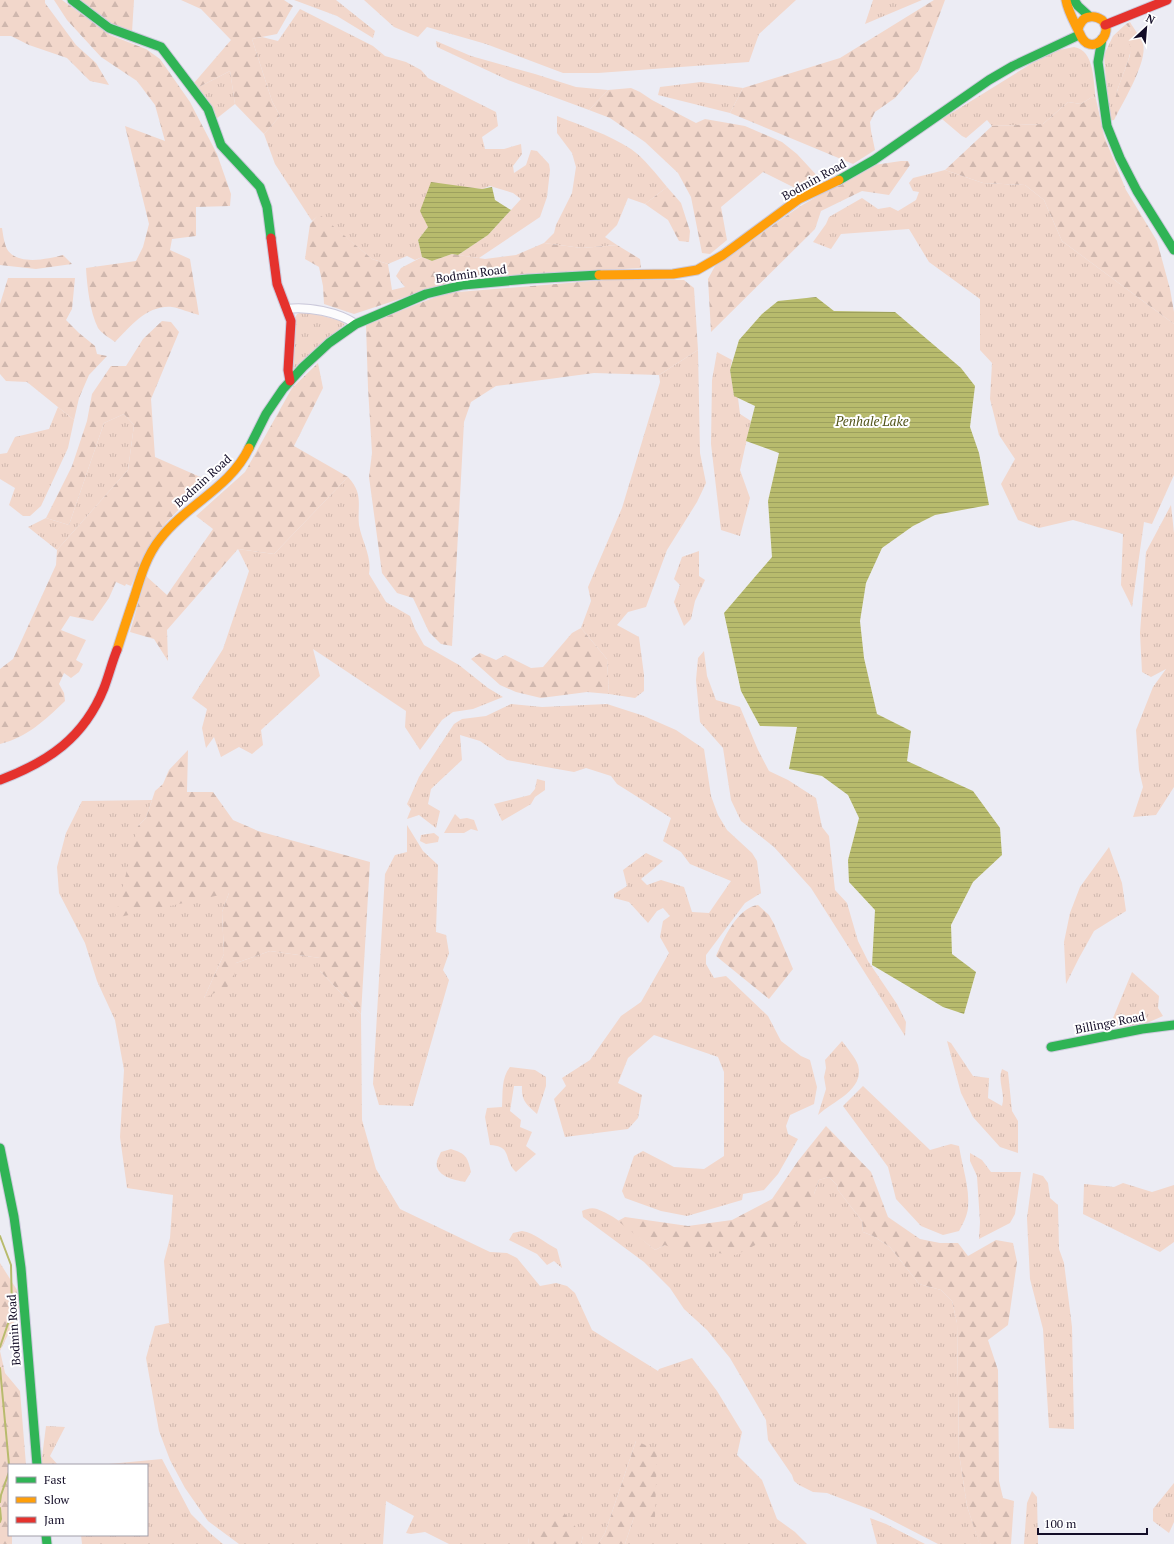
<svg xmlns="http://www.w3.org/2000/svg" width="1174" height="1544" font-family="'PT Serif',serif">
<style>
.grass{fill:url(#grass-tufts)}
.forest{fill:url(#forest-firs)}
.water{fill:url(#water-rules)}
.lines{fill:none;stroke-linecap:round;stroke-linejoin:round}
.stream{stroke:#b8bb6d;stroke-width:2}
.street-casing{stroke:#cbc9db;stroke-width:10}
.fast-casing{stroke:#cbc9db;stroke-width:11}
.slow-casing{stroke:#cbc9db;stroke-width:11}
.jam-casing{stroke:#cbc9db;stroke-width:11}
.street{stroke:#fcfcfd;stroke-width:8}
.fast{stroke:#30b455;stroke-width:9}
.slow{stroke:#ff9f0a;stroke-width:9}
.jam{stroke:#e5322d;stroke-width:9}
.labels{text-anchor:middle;stroke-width:4;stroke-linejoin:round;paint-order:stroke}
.street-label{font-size:12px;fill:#130d27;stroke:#fff}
.water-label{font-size:13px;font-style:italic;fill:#525419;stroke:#fff}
</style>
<defs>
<pattern id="grass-tufts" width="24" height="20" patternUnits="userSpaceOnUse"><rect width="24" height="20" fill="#f2d7cb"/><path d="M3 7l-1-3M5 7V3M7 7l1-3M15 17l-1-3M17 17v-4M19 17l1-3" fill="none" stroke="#cfb7ae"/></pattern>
<pattern id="forest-firs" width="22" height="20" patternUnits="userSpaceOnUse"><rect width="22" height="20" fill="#f2d7cb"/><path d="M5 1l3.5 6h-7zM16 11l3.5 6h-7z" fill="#cfb7ae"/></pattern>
<pattern id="water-rules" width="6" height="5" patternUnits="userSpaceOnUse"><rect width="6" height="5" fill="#b8bb6d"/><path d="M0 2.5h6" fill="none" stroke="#9da05e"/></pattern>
</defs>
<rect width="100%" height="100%" fill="#ececf4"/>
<g class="grass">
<polygon points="294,0 336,0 375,31 373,38 337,16"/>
<polygon points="364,0 796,0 759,34 749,62 598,73 563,73 486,44 427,27 418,37 394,27"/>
<polygon points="873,0 922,0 865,24"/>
<polygon points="300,9 373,46 385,56 406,62 421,70 428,78 496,112 498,126 482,137 485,149 504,149 521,144 522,154 513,166 514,173 526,165 531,150 537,151 549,164 550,170 547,197 540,217 479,258 458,255 488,235 521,199 513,193 490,186 482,189 431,183 428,227 418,240 422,257 415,260 407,256 388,264 372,259 319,215 312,221 275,164 264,134 280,116 272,101 252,39 262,37 278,41"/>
<polygon points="1126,24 1131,31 1131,50 1128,61 1117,91 1115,110 1116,116 1114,120 1109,121 1104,55 1113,36"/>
<polygon points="436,41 471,56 535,74 576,87 608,90 589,110 508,80 437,47"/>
<path d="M1074,47C1095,50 1093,82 1096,99L1092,97L1081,104L1068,102L1043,124L992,126L987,120L966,138L962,136L942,119L1042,57L1059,50Z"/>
<polygon points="230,71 235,104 216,119 197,88"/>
<polygon points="701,82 743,88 730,113 658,95 660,87"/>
<path d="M557,116C582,126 608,134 631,149C644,158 657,175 667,187L645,204L628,198L617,225L605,237L617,245L582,248L544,243L554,233L556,225L572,193L576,167L572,153L557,133Z"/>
<polygon points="945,170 983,183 1025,185 1044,200 1062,241 1174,324 1174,475 1152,524 1144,522 1132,607 1121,585 1123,534 1073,520 1039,528 1018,520 1001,484 1015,459 999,435 990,399 992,363 980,350 980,299 929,262 909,229 841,234 831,249 813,242 826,224 829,217 862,198 878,209 890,207 898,211 916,200 919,192 913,191 909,183 913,178"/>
<polygon points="302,312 309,312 341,321 345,324 296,369 288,370 295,318 297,314"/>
<polygon points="698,350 700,453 706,483 697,502 667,550 646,607 628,612 617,625 639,637 644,675 644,691 635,698 609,694 607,659 581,628 591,601 588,587 622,508 660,382 659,375"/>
<polygon points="717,352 732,360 730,370 734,395 738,398 740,414 751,421 740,470 750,498 740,536 721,530 711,444 712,380"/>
<polygon points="58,407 74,420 68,448 41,506 30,516 23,516 9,505 15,488 0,479 0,454 7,453 15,437 49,429"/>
<polygon points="124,414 134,425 128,470 57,550 28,527 46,518 69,525 104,423"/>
<path d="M348,477C364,494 357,506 359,525C362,542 372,556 369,574L386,602L410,616L415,629L424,645L459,665L488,688L503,697L473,709L453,712L442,720L420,750L405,727L406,711L313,649L320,676L261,730L263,745L252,754L239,747L221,757L214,737L206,748L202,728L207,709L192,698L223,649L249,571L238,549L274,554Z"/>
<polygon points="1171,505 1174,533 1174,787 1156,815 1133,817 1143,787 1139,770 1136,730 1153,687 1166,669 1151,677 1142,672 1140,633 1146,552"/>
<polygon points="699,551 699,576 705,580 695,601 691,619 684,626 674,602 680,585 674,579 682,557"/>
<polygon points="704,651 707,676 716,700 740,707 758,750 769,771 788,780 816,798 822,827 829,836 835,890 847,903 858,941 868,961 897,1004 906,1022 905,1036 811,888 774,847 741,821 731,800 723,748 700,722 696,680 698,658"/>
<polygon points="511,704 542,707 607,704 644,716 676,730 704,749 711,796 718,815 727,830 752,853 757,861 761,893 745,903 706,955 706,964 714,978 726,976 768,1016 781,1041 801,1056 810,1060 817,1087 814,1104 790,1115 786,1126 788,1134 798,1139 778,1174 764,1190 743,1194 742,1200 687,1216 661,1211 625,1198 622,1191 634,1156 643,1151 674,1167 704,1169 724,1156 724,1072 718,1057 654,1035 628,1058 618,1083 642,1095 638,1118 628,1129 565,1137 554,1099 566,1086 562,1078 590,1060 621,1016 641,1002 669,953 660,937 663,921 670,916 663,908 657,911 648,923 629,902 614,898 614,894 627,886 623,870 646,853 663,861 641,879 647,885 661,880 684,887 692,912 709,913 731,881 690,864 681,852 663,841 671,818 617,784 611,776 586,768 574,772 507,760 480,741 460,735 462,760 431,789 428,804 440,811 436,828 419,815 407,819 411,809 407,804 419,777 454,724 462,719 486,716"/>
<polygon points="537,779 545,781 545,790 535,797 531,804 502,821 494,804 530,795 535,789"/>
<polygon points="152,800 146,818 138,826 229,893 222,912 224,954 204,998 236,963 270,951 320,958 320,971 361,1014 362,1120 376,1169 400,1209 490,1252 507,1253 517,1258 540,1286 556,1283 567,1286 575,1293 592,1330 658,1371 659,1369 692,1358 717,1391 742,1432 737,1455 762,1480 777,1519 795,1532 807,1544 625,1544 634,1517 655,1517 636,1441 605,1533 598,1544 581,1544 583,1536 529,1538 528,1544 449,1544 425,1532 411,1534 406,1533 414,1516 386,1501 383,1544 239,1544 208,1521 185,1488 170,1460 159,1431 146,1358 155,1326 169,1323 164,1261 170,1238 173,1195 127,1188 120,1137 124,1070 115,1020 97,981 85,943 59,893 57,867 66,833 82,801"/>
<polygon points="455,814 460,819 467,818 474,820 478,831 471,829 464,833 444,833"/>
<polygon points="407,825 423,851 438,865 436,932 446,935 449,953 443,970 449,980 413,1106 379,1105 373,1084 385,874 395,855 407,852"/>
<polygon points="434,833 439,837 438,842 426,844 420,841 421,835"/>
<polygon points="1109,847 1122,883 1126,911 1094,931 1079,958 1066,984 1064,942 1070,913 1080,887"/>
<polygon points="1132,972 1159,996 1158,1008 1163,1016 1147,1023 1120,1029 1113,1018"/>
<path d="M842,1041C847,1048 855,1057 858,1065C865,1090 833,1101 818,1115L826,1089L824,1077L826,1068L825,1060Z"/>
<path d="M947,1041L951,1043L973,1076L989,1078L988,1098L1002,1106C1006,1094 997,1081 1002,1069L1008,1072L1012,1111L1018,1121V1153L1000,1147L973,1117L961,1093Z"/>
<path d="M510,1067L535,1070L546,1077V1086L537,1114C527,1105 521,1101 522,1086H514L510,1111L521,1120L520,1127L532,1132L526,1146L536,1154L516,1172C503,1160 513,1146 490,1145L485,1117L487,1108L502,1107C503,1093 501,1078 510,1067Z"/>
<path d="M863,1086L930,1150L951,1144L959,1146C962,1166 970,1188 968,1208C967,1216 963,1224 959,1231L943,1235L921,1226L896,1199L888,1167L843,1106Z"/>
<path d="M451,1149C466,1154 467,1156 471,1172L465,1182C454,1180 434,1176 437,1161C438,1158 440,1154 441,1152Z"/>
<polygon points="970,1153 982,1160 991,1172 1021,1172 1015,1214 1010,1223 979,1239 980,1222 977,1176 970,1161"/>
<polygon points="1033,1173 1043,1176 1048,1183 1050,1198 1058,1205 1059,1249 1064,1263 1072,1327 1074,1429 1049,1428 1043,1329 1030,1279 1027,1218"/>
<path d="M829,1177L837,1185L838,1190L862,1221L863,1232L873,1236L890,1247L919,1284L941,1290L952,1301L957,1323L959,1453L967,1506L979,1542L981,1544H938L874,1511L827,1493L813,1492L799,1485L794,1481L792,1475L768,1440L766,1420L730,1358L707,1330L684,1309L670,1288L644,1262L583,1217L582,1211C586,1209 592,1207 597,1209C619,1217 637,1236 655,1250L665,1245L814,1194L819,1180Z"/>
<polygon points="1123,1183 1152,1192 1174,1185 1174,1242 1160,1252 1083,1214 1084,1184 1114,1187"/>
<path d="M522,1231C535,1233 545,1243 557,1249L562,1268L554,1261L547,1265L537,1254L509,1240L513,1233Z"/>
<polygon points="46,1426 65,1427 50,1456 58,1465 41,1465"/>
<polygon points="162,1459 191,1514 211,1534 223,1544 82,1544 81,1535 147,1535 147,1465 98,1465"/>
<polygon points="1174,1483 1174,1522 1169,1533 1153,1521 1153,1509"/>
<polygon points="1032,1491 1037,1497 1038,1544 1024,1544 1027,1503"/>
<polygon points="870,1518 886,1524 925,1544 877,1544"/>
</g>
<g class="forest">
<polygon points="0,0 45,0 45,3 76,45 96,63 109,85 90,81 67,58 29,45 11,36 0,36"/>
<path d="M54,0H62L110,35L146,49L160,59L190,102L217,154L231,194L230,206L196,207V236L172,239L170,250L190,259L199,315C190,313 180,308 172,307C147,305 131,326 115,342C110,338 101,333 98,328C90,312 87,286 86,268L136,261L143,247L149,224L125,126L165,141L155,105L137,81L101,57L67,20Z"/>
<polygon points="80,0 134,0 132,32 110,25"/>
<polygon points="181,0 284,0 293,6 277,34 252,39 272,101 280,116 264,134 235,104 230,71 197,88 194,83 231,40 201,9"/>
<polygon points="934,0 945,0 919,70 895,98 875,112 870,122 871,131 875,150 853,164 730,113 743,88 840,58"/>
<path d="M1130,22C1134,29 1140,36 1143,44C1148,60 1124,101 1116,116C1109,102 1126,70 1130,55C1131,47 1128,39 1131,31L1126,24Z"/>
<polygon points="631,88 640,92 652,100 696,123 705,119 745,126 782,142 797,154 821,180 803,192 763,172 721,207 727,240 710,254 702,253 691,197 678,173 645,142 610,118 589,110 608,90"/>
<polygon points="1092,97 1096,99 1104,136 1126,190 1157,241 1170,289 1174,312 1174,324 1062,241 1044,200 1025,185 983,183 945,170 992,126 1043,124 1068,102 1081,104"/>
<polygon points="901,161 908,161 910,165 889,195 862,191 821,211 815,229 711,332 708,279 715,266 799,207 873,164 874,165"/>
<polygon points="667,187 681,203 690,231 689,242 679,241 668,220 645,204"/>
<polygon points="319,214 372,259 388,264 392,290 405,287 396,276 401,268 422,257 432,261 452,254 485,259 516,255 544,243 582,248 617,245 640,259 641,268 519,275 412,295 354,314 324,304 323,286 319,267 305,259 310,224"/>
<path d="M0,228H2C3,234 4,243 7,249C17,266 48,259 63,255L72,264L36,269L0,265Z"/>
<polygon points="8,278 75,278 72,309 66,320 79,333 95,346 97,354 107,356 89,375 79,398 74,420 27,382 6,381 0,374 0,304"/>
<polygon points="604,280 684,280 694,288 698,350 659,375 594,373 496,386 471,402 464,422 452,646 441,644 429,632 413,598 397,593 382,573 369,477 372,453 368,388 366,324 446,293"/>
<path d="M162,321L171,322L179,332L151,399L155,457L207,480L166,523L147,550L131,586L126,584L125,586L116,582L109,598L93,621L70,616L61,630L86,640L76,660L83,664L79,672L71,678L64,673L59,684L64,693L65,701C45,720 28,737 0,744V669L13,659L56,565L57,550L128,470L134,425L124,414L104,423L69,525L46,518L72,466L87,421L92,394L111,366H126L143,339Z"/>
<polygon points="318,363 323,388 294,446 348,477 274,554 238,549 167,630 168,661 154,639 130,632 146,576 167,595 213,529 196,516 245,472 292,388"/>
<polygon points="581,628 607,659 609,694 587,692 541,698 516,692 500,685 471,659 480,653 496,660 505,655 531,668 543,667 572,633"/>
<polygon points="188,750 187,792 213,792 233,820 258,831 370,862 361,1014 320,971 320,958 270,951 236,963 233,984 204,998 224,954 222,912 229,893 115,918 138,826 146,818 155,791 163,784 169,770"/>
<path d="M758,905L769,915L774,924L793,969L769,999L716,956C724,938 737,908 758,905Z"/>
<polygon points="826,1126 871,1172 888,1217 920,1239 940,1243 958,1243 968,1256 996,1240 1013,1243 1017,1262 1008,1325 988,1340 998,1370 999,1481 1003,1498 1014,1501 1011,1544 981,1544 979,1543 967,1506 959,1453 957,1323 952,1301 941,1290 919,1284 890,1247 873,1236 863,1232 862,1221 838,1190 837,1185 829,1177 819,1180 814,1194 796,1224 736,1255 672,1248 665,1245 655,1250 618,1221 625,1217 688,1226 732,1220 772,1199 798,1161"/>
<polygon points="0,1263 17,1290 19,1306 16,1318 0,1351 5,1373 20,1391 26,1465 9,1465 9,1535 12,1535 12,1544 0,1544"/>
<polygon points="636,1441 657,1450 655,1517 634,1517 625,1544 598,1544 605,1533"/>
<polygon points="560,1508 583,1536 581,1544 528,1544 529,1538"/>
</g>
<g class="water">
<polygon points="431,182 482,189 492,187 495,200 511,210 488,235 458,255 452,254 432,261 422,257 418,240 428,227 420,211"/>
<polygon points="816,297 834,311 895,312 961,368 975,386 970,427 979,453 989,505 935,515 913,526 882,548 866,583 860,621 864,658 877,714 911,731 907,761 973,791 1000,828 1002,855 973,882 951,925 952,954 976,972 964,1014 943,1007 872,965 875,910 849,882 848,860 859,818 848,795 822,776 789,769 797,727 760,726 741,691 724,613 772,557 768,501 779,453 746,441 755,406 734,396 730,370 739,340 762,314 778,301"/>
</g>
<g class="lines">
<g class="stream">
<polyline points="0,1236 11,1265 12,1312 0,1347"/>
<polyline points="0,1368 9,1465"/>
<polyline points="0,1502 1,1495 9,1472"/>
<polyline points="0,1508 1,1519 0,1522"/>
</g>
<defs>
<path id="street" d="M287,309C307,306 338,312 356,324"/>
<g id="fast">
<polyline points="72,0 109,28 161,47 208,109 221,145 260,187 267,207 271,238"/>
<polyline points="1074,0 1078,6 1089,16"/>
<polyline points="1102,39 1098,62 1107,126 1120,158 1137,191 1174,250"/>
<polyline points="839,180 874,160 989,80 1013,66 1079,35"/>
<polyline points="249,448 266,414 283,389 303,367 329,343 356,324 426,294 463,285 528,279 599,275"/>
<polyline points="1051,1047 1142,1029 1174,1025"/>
<polyline points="0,1148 14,1217 21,1268 37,1465"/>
<polyline points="46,1535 47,1544"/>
</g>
<g id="slow">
<path d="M1066,0C1068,12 1075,23 1080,34C1090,59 1116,33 1102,20C1099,18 1094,16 1090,17C1083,17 1080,23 1078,29"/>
<polyline points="599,275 673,274 697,270 723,255 799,199 839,180"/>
<path d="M117,650C123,631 129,613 135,595C141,575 147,555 160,539C187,504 230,488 249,448"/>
</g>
<g id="jam">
<polyline points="1105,25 1167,0"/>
<polyline points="271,238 277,284 291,321 288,370 290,381"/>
<path d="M0,780C48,762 84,738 104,688C109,675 112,662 117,650"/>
</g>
</defs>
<use href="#street" class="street-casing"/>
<use href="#fast" class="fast-casing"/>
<use href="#slow" class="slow-casing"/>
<use href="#jam" class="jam-casing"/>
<use href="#street" class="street"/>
<use href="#fast" class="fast"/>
<use href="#slow" class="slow"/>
<use href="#jam" class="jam"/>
</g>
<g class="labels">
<g class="street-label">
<text transform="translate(814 180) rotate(-29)" y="4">Bodmin Road</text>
<text transform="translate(471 274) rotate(-8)" y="4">Bodmin Road</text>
<text transform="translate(203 481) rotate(-42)" y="4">Bodmin Road</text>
<text transform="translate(1110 1023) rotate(-11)" y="4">Billinge Road</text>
<text transform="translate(14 1330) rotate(-94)" y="4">Bodmin Road</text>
</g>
<g class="water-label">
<text x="872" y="426">Penhale Lake</text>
</g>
</g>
<rect x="8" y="1464" width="140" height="72" fill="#ffffff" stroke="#a19ea9"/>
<rect x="16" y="1477" width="20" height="6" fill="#30b455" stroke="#a19ea9"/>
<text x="44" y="1484" font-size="12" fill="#130d27">Fast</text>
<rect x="16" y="1497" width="20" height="6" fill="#ff9f0a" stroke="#a19ea9"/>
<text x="44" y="1504" font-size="12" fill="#130d27">Slow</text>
<rect x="16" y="1517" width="20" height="6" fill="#e5322d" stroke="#a19ea9"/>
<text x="44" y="1524" font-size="12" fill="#130d27">Jam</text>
<g transform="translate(1146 28) rotate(26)" stroke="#ffffff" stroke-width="3" paint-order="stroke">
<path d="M0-3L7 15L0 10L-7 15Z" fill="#130d27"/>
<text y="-6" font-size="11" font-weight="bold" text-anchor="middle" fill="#130d27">N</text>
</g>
<path d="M1038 1528v6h109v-6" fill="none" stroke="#130d27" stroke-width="2"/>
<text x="1044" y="1528" font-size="12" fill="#130d27" stroke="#ffffff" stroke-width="3" paint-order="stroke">100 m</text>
</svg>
